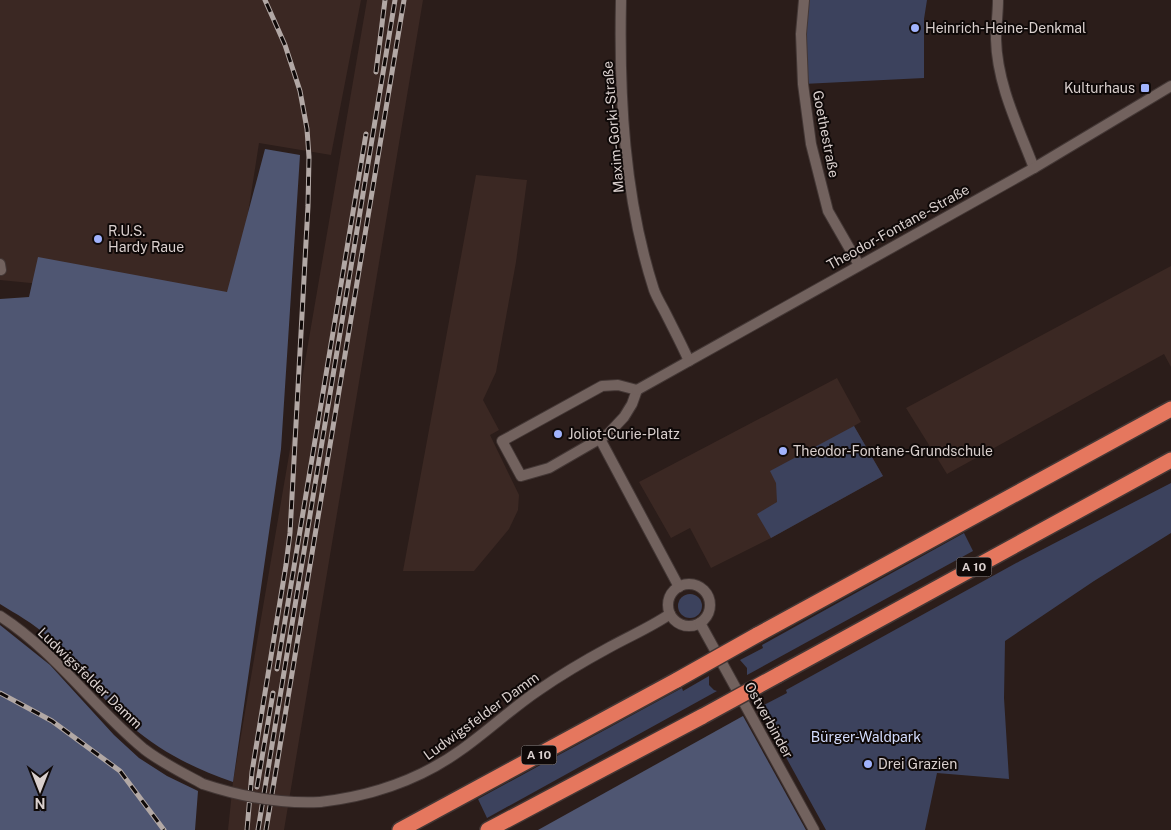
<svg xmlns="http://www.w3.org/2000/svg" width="1171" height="830" font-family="'Public Sans',sans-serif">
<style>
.built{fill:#3b2823}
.green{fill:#3c425d}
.forest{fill:#4f5672}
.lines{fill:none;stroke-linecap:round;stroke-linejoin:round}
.minor-casing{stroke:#433735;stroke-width:12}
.motorway-casing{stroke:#433735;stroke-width:18}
.minor{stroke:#72625e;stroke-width:10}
.motorway{stroke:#e5775e;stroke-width:15}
.rail-casing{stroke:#b2a8a5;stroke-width:5}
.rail{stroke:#0f0908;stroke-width:3;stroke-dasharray:9;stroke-linecap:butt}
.minor-bridge-casing{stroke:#433735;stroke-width:12;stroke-linecap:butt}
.motorway-bridge-casing{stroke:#433735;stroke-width:18;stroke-linecap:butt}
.minor-bridge{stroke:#72625e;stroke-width:10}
.motorway-bridge{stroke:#e5775e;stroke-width:15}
.poi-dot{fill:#a1b3fd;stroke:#0f0908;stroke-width:2}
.labels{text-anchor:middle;stroke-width:4;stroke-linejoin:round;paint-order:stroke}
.shield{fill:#0f0908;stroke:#9c9492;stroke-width:1}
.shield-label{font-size:12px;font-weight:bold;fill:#d9cfcd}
.poi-label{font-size:14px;fill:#d9cfcd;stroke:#0f0908;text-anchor:start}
.street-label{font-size:14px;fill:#d9cfcd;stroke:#0f0908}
.park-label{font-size:14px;fill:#d4ddfe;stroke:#0f0908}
</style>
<rect width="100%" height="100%" fill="#2b1d1a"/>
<g class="built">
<polygon points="0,0 361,0 331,155 259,143 234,303 0,280"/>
<polygon points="367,0 423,0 284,830 228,830 233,782"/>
<polygon points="476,175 527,180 516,262 496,372 483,400 499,430 490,435 519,495 518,510 509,529 474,571 403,571"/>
<polygon points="1171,266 1171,367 1164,354 947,474 906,408"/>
<polygon points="837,378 861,422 854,426 883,476 771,538 711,568 690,528 671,538 639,482"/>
</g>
<g class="green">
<polygon points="804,0 927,0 924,19 924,78 803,84"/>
<polygon points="854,426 883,476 771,538 757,514 777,502 776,483 770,471"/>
<polygon points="1171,483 1171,533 1094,581 1005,641 1004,698 1009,779 937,773 925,830 826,830 771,730 760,707 787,693 786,690 1020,561"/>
<polygon points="964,533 973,551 747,675 747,668 740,660 763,648 762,645"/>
<circle cx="690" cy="606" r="12"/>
<polygon points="709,676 709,685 714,690 717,691 487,818 478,799 682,688 683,691"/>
</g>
<g class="forest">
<path d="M265,149L300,155L281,449L233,782C195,769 161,752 130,725C100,698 78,663 47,636C33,623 16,614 0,604V299L29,297L38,257L227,292Z"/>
<polygon points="0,625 50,665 114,735 139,758 167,776 198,791 195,830 0,830"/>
<polygon points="743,716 806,830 538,830"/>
</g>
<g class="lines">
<defs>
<g id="minor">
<path d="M621,0C619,97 624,197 654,290C657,298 662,306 666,314C674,330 682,345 689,361"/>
<polyline points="804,0 801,34 803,84 811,144 828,211 859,265"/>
<path d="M998,0C998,13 996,26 996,39C997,84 1018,126 1034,168"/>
<polyline points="0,264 1,270"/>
<polygon points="618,385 637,390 632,404 624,417 608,434 549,468 521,476 502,441 602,386"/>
<polyline points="637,390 1034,168 1171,86"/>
<polyline points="600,439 679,587"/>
<circle cx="689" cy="605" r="21"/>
<path d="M0,616C57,653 92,706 144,749C162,763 183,773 203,784"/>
<polyline points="700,623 814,830"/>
<path d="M320,802C372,796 418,781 461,750C488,731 512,708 539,690C562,674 586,660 610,647C630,636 651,627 670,614"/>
</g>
<g id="motorway">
<polyline points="757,635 1171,409"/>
<polyline points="778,675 1171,460"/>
<polyline points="400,830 677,680"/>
<polyline points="488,830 703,716"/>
</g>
</defs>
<use href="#minor" class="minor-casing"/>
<use href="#motorway" class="motorway-casing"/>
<use href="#minor" class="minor"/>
<use href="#motorway" class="motorway"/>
<defs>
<g id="rail">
<polyline points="376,72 385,0"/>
<polyline points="277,669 366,134"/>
<polyline points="0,693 52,721 120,771 164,830"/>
<polyline points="257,787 273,693"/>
<polyline points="247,830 252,772 286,565 290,533 308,206 309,157 307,129 300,91 285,45 265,0"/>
<polyline points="258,830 395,0"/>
<polyline points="266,830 404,0"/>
</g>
</defs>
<use href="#rail" class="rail-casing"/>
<use href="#rail" class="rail"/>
<defs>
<path id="minor-bridge" d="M203,784C242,797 279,804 320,802"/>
<g id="motorway-bridge">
<polyline points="677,680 757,635"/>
<polyline points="703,716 778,675"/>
</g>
</defs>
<use href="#minor-bridge" class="minor-bridge-casing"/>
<use href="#motorway-bridge" class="motorway-bridge-casing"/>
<use href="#minor-bridge" class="minor-bridge"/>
<use href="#motorway-bridge" class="motorway-bridge"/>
</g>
<g class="poi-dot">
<circle cx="915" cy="28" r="5"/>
<rect x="1140" y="83" width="10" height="10" rx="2.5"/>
<circle cx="98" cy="239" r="5"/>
<circle cx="558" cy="434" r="5"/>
<circle cx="783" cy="451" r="5"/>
<circle cx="868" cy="764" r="5"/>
</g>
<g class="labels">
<g class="shield">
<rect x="956.5" y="557.5" width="35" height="19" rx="4"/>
<rect x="521.5" y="745.5" width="35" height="19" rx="4"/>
</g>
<g class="shield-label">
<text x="974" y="571">A 10</text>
<text x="539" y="759">A 10</text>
</g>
<g class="poi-label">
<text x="925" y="33">Heinrich-Heine-Denkmal</text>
<text x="1135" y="93" text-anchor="end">Kulturhaus</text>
<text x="108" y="236">R.U.S.<tspan x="108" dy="16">Hardy Raue</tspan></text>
<text x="568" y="439">Joliot-Curie-Platz</text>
<text x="793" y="456">Theodor-Fontane-Grundschule</text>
<text x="878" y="769">Drei Grazien</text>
</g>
<g class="street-label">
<text transform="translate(613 127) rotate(-95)" y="5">Maxim-Gorki-Straße</text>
<text transform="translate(826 134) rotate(79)" y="5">Goethestraße</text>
<text transform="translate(898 227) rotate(-29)" y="5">Theodor-Fontane-Straße</text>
<text transform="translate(90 678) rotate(44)" y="5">Ludwigsfelder Damm</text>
<text transform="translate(481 716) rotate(-36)" y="5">Ludwigsfelder Damm</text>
<text transform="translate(769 720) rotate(61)" y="5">Ostverbinder</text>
</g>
<g class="park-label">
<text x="866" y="742">Bürger-Waldpark</text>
</g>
</g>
<g transform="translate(40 790) rotate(180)" stroke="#0f0908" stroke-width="4" paint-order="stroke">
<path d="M0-4L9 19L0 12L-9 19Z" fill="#d9cfcd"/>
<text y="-8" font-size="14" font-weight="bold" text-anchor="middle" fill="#d9cfcd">N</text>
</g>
</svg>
